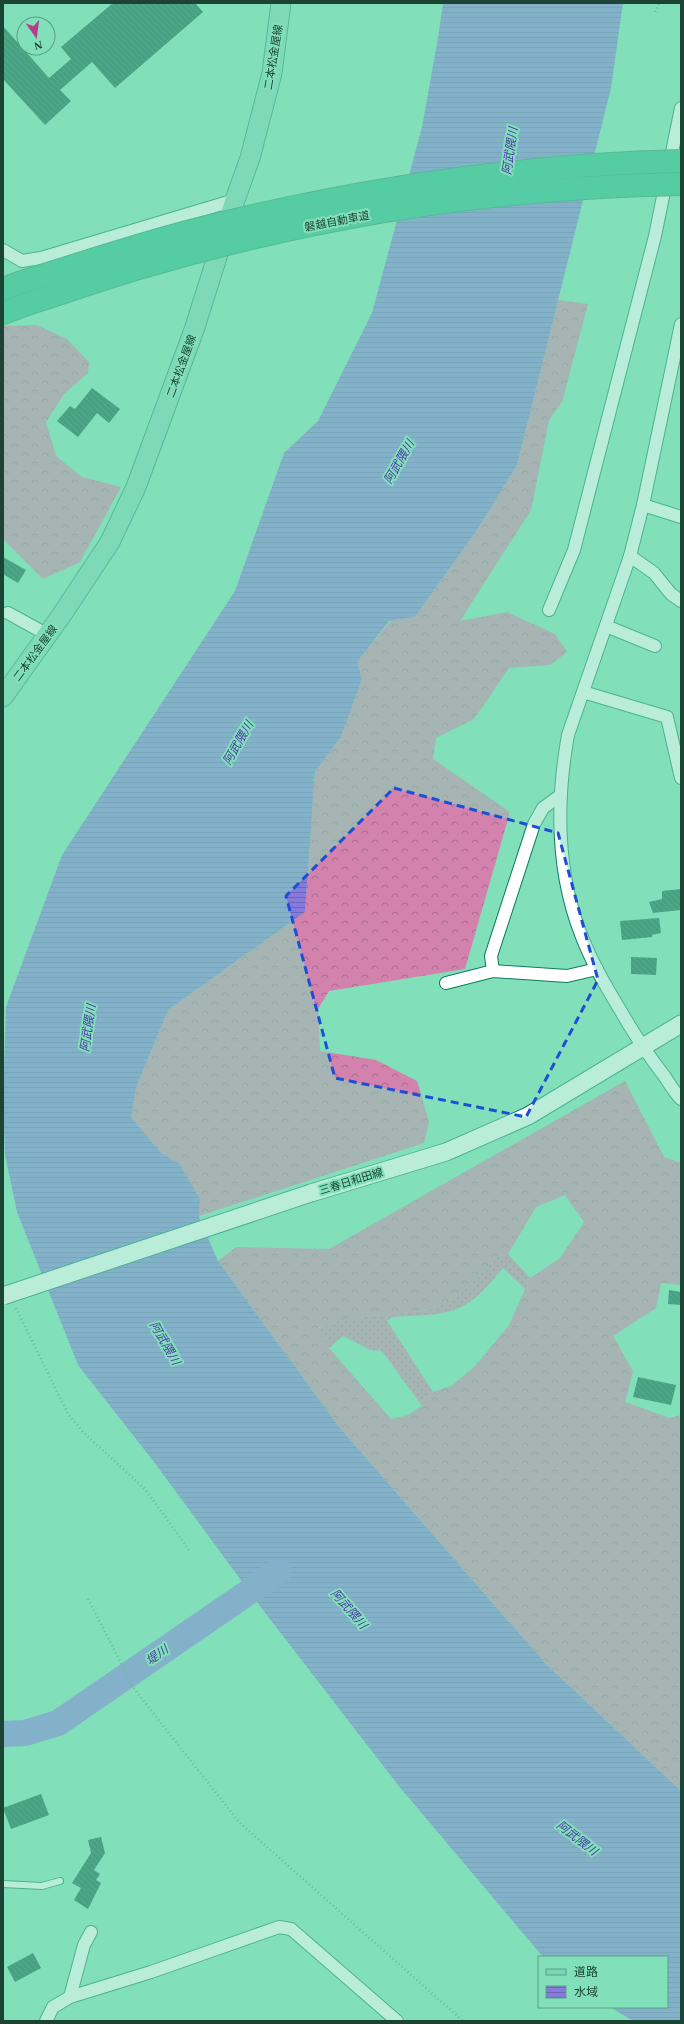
<svg xmlns="http://www.w3.org/2000/svg" width="684" height="2024" font-family="'Times New Roman','Noto Sans JP',serif">
<style>
.grass{fill:url(#grass-dots)}
.forest{fill:url(#forest-crowns);fill-rule:evenodd}
.water{fill:url(#water-rules)}
.lines{fill:none;stroke-linecap:round;stroke-linejoin:round}
.river{stroke:#867add;stroke-width:26}
.building{fill:url(#building-back-hatch)}
.lane-casing{stroke:#0b7d5d;stroke-width:8}
.street-casing{stroke:#0b7d5d;stroke-width:14}
.secondary-casing{stroke:#0b7d5d;stroke-width:19}
.primary-casing{stroke:#218e6c;stroke-width:21}
.highway-casing{stroke:#218e6c;stroke-width:24}
.path{stroke:#4f9278;stroke-width:2.5;stroke-dasharray:1 3;stroke-linecap:butt}
.lane{stroke:#fff;stroke-width:6}
.street{stroke:#fff;stroke-width:12}
.secondary{stroke:#fff;stroke-width:17}
.primary{stroke:#7bd3b9;stroke-width:19}
.highway{stroke:#23b68a;stroke-width:22}
.secondary-bridge-casing{stroke:#0b7d5d;stroke-width:19;stroke-linecap:butt}
.highway-bridge-casing{stroke:#218e6c;stroke-width:24;stroke-linecap:butt}
.secondary-bridge{stroke:#fff;stroke-width:17}
.highway-bridge{stroke:#23b68a;stroke-width:22}
.marked{fill:none;stroke:#1d4ed8;stroke-width:3;stroke-dasharray:8 5;stroke-linejoin:round}
.labels{text-anchor:middle;stroke-width:4;stroke-linejoin:round;paint-order:stroke}
.street-label{font-size:11px;fill:#1c4435;stroke:#81dfba}
.water-label{font-size:12px;font-style:italic;fill:#5036aa;stroke:#81dfba}
</style>
<defs>
<pattern id="grass-dots" width="8" height="8" patternUnits="userSpaceOnUse"><rect width="8" height="8" fill="#d282ad"/><path d="M2 2h.1M6 6h.1" fill="none" stroke="#aa6c8e" stroke-width="1.8" stroke-linecap="round"/></pattern>
<pattern id="forest-crowns" width="20" height="18" patternUnits="userSpaceOnUse"><rect width="20" height="18" fill="#d282ad"/><path d="M2 6a3 3 0 1 1 6 0M12 15a3 3 0 1 1 6 0" fill="none" stroke="#aa6c8e"/></pattern>
<pattern id="water-rules" width="6" height="5" patternUnits="userSpaceOnUse"><rect width="6" height="5" fill="#867add"/><path d="M0 2.5h6" fill="none" stroke="#6d66b4"/></pattern>
<pattern id="building-back-hatch" width="6" height="6" patternUnits="userSpaceOnUse"><rect width="6" height="6" fill="#005840"/><path d="M-1 5l2 2M0 0l6 6M5-1l2 2" fill="none" stroke="#256e5a"/></pattern>
</defs>
<rect width="100%" height="100%" fill="#81dfba"/>
<path class="grass" d="M508,1254L530,1278L525,1289L503,1268C492,1281 480,1296 465,1305C443,1317 416,1315 392,1317L387,1321L433,1392L422,1406L382,1351L370,1350L343,1336L329,1348L318,1328L345,1319L427,1310L448,1302L470,1285L499,1256Z"/>
<g class="forest">
<polygon points="558,300 588,304 562,402 549,420 531,510 460,621 507,612 555,634 567,652 550,665 509,668 474,719 436,738 433,759 510,812 465,969 329,991 318,1009 320,1051 376,1060 417,1081 429,1122 424,1143 199,1216 200,1199 179,1163 161,1153 131,1117 136,1088 168,1010 305,912 315,770 341,737 362,679 357,662 390,621 415,617 479,527 517,465"/>
<polygon points="37,325 67,339 89,362 88,373 64,394 46,422 56,456 82,477 121,487 80,562 43,579 3,539 3,326"/>
<path d="M625,1081L664,1157L681,1163V1285L661,1283L656,1308L613,1336L633,1371L625,1402L670,1418L681,1415V1791L545,1663L339,1427L218,1261L236,1247L329,1249ZM565,1195L584,1222L560,1258L530,1278L509,1325L476,1365L453,1385L433,1392L422,1406L408,1415L391,1419L329,1348L318,1328L345,1319L427,1310L448,1302L470,1285L499,1256L508,1254L536,1207Z"/>
</g>
<polygon class="water" points="443,3 623,3 611,88 517,465 479,527 415,617 389,621 357,662 362,679 341,737 315,771 305,912 168,1010 136,1088 131,1117 161,1153 179,1163 200,1199 199,1217 218,1261 339,1427 545,1663 681,1791 681,2021 633,2021 610,2007 667,2007 667,1957 543,1957 398,1785 266,1614 154,1462 78,1365 17,1212 5,1155 3,1102 6,1007 62,855 235,591 284,453 318,421 372,313 422,127 438,38"/>
<g class="lines">
<polyline class="river" points="3,1734 25,1733 58,1723 278,1572"/>
</g>
<g class="building">
<polygon points="113,3 195,3 203,12 115,88 92,62 60,90 71,101 45,125 3,79 3,26 49,78 71,59 61,47"/>
<polygon points="92,388 120,409 109,423 97,413 78,437 57,421 70,406 75,409"/>
<polygon points="3,557 26,570 18,583 3,574"/>
<polygon points="681,889 681,910 653,913 649,902 662,899 662,891"/>
<polygon points="659,918 661,933 652,935 652,937 622,940 620,921"/>
<polygon points="631,957 657,958 656,975 631,974"/>
<polygon points="669,1290 681,1292 681,1305 668,1304"/>
<polygon points="638,1377 676,1385 671,1405 633,1397"/>
<polygon points="41,1794 49,1815 11,1829 3,1808"/>
<polygon points="101,1837 105,1853 94,1870 100,1874 96,1880 101,1883 88,1909 74,1900 81,1888 72,1883 91,1853 88,1840"/>
<polygon points="33,1953 41,1968 15,1982 7,1967"/>
</g>
<g class="lines">
<defs>
<polyline id="lane" points="3,1884 42,1886 60,1881"/>
<g id="street">
<polyline points="3,250 22,261 41,258 235,200"/>
<path d="M681,324L643,505L630,556L568,735C556,802 556,872 582,937C594,968 612,996 629,1025C640,1043 652,1060 665,1077C670,1085 675,1093 681,1099"/>
<polyline points="643,505 681,517"/>
<polyline points="630,556 654,573 671,594 681,601"/>
<polyline points="549,610 574,550 655,236 681,108"/>
<polyline points="8,613 48,635"/>
<polyline points="606,626 655,646"/>
<polyline points="583,692 667,717 681,778"/>
<polyline points="493,971 491,956 534,824 543,808 561,795"/>
<polyline points="446,983 493,971 567,976 597,969"/>
<polyline points="70,1997 84,1945 91,1932"/>
<polyline points="46,2021 53,2007 70,1997 151,1972 279,1927 291,1929 397,2021"/>
</g>
<polyline id="secondary" points="311,1193 446,1152 528,1116 681,1024"/>
<polyline id="primary" points="3,697 63,613 110,542 136,487 194,330 235,200 250,158 272,73 281,3"/>
<g id="highway">
<polyline points="3,289 19,283"/>
<polyline points="3,313 24,305"/>
</g>
</defs>
<use href="#lane" class="lane-casing"/>
<use href="#street" class="street-casing"/>
<use href="#secondary" class="secondary-casing"/>
<use href="#primary" class="primary-casing"/>
<use href="#highway" class="highway-casing"/>
<g class="path">
<polyline points="655,12 659,3"/>
<polyline points="16,1308 68,1414 84,1433 145,1489 189,1550"/>
<polyline points="88,1599 135,1690 239,1822 463,2021"/>
</g>
<use href="#lane" class="lane"/>
<use href="#street" class="street"/>
<use href="#secondary" class="secondary"/>
<use href="#primary" class="primary"/>
<use href="#highway" class="highway"/>
<defs>
<polyline id="secondary-bridge" points="3,1296 311,1193"/>
<g id="highway-bridge">
<path d="M19,283C78,265 136,245 195,230C353,190 517,165 681,161"/>
<path d="M24,305C62,293 101,279 139,268C314,216 499,187 681,184"/>
</g>
</defs>
<use href="#secondary-bridge" class="secondary-bridge-casing"/>
<use href="#highway-bridge" class="highway-bridge-casing"/>
<use href="#secondary-bridge" class="secondary-bridge"/>
<use href="#highway-bridge" class="highway-bridge"/>
</g>
<path d="M0 0H684V2024H0ZM394,788L558,833L598,980L526,1117L335,1078L286,896Z" fill="#81dfba" fill-opacity=".55" fill-rule="evenodd"/>
<path class="marked" d="M394,788L558,833L598,980L526,1117L335,1078L286,896Z"/>
<g class="labels">
<g class="street-label">
<text transform="translate(273 57) rotate(-81)" y="4">二本松金屋線</text>
<text transform="translate(337 221) rotate(-11)" y="4">磐越自動車道</text>
<text transform="translate(181 366) rotate(-70)" y="4">二本松金屋線</text>
<text transform="translate(35 653) rotate(-54)" y="4">二本松金屋線</text>
<text transform="translate(351 1181) rotate(-17)" y="4">三春日和田線</text>
</g>
<g class="water-label">
<text transform="translate(510 151) rotate(-82)" y="4">阿武隈川</text>
<text transform="translate(399 462) rotate(-60)" y="4">阿武隈川</text>
<text transform="translate(238 743) rotate(-60)" y="4">阿武隈川</text>
<text transform="translate(88 1028) rotate(-82)" y="4">阿武隈川</text>
<text transform="translate(165 1343) rotate(60)" y="4">阿武隈川</text>
<text transform="translate(349 1609) rotate(49)" y="4">阿武隈川</text>
<text transform="translate(157 1655) rotate(-35)" y="4">堤川</text>
<text transform="translate(577 1838) rotate(38)" y="4">阿武隈川</text>
</g>
</g>
<rect width="684" height="2024" fill="none" stroke="#1c4435" stroke-width="8"/>
<rect x="538" y="1956" width="130" height="52" fill="#81dfba" stroke="#59a185"/>
<rect x="546" y="1969" width="20" height="6" fill="#7bd3b9" stroke="#59a185"/>
<text x="574" y="1976" font-size="12" fill="#1c4435">道路</text>
<rect x="546" y="1986" width="20" height="12" fill="url(#water-rules)" stroke="#59a185"/>
<text x="574" y="1996" font-size="12" fill="#1c4435">水域</text>
<g transform="translate(36 36) rotate(166)"><circle r="19" fill="#81dfba" stroke="#59a185"/>
<path d="M0-3L7 15L0 10L-7 15Z" fill="#ba3c89"/>
<text y="-6" font-size="11" font-weight="bold" text-anchor="middle" fill="#1c4435">N</text>
</g>
</svg>
